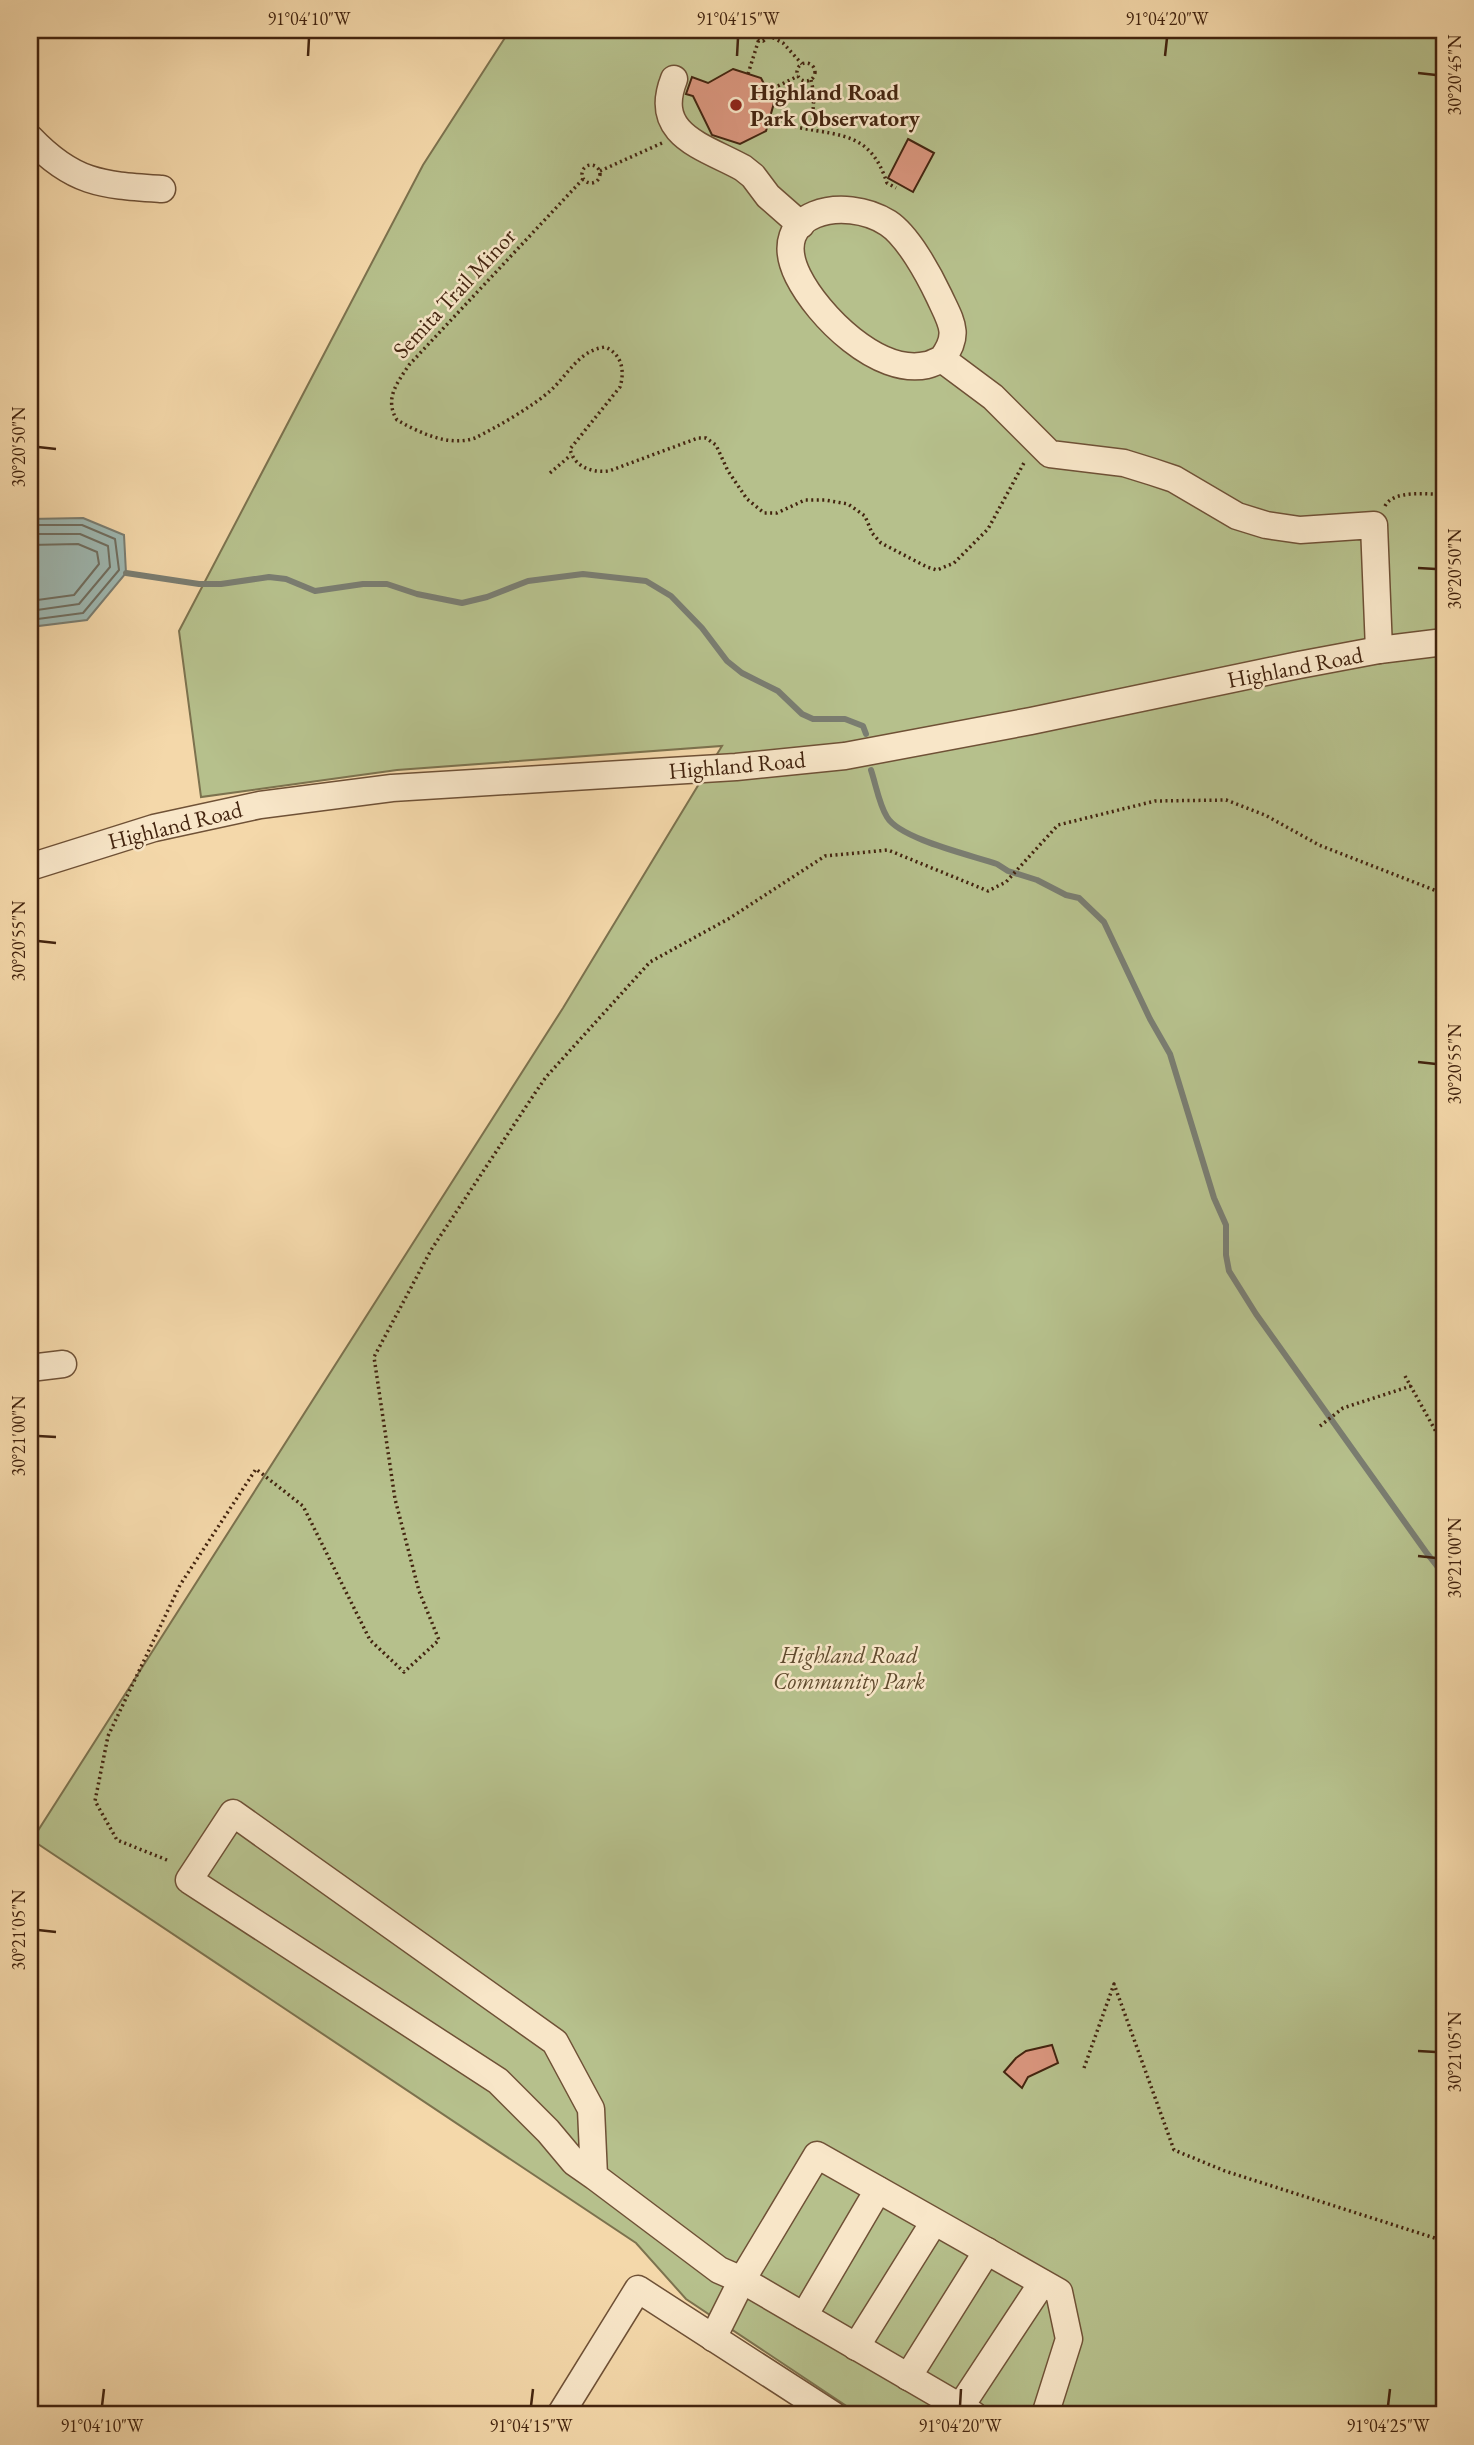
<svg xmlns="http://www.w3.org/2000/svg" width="1474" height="2445" font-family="'EB Garamond',serif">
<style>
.green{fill:#b6c08c;stroke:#7c724e;stroke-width:2}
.water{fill:#9eb8b2;stroke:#7a7d71;stroke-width:2}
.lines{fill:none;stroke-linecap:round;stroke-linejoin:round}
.shore{stroke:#706e60;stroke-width:2}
.stream{stroke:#7a7d71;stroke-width:6}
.building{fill:#d9957d;stroke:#43240f;stroke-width:2}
.minor-casing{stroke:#6f5136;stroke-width:29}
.path{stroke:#43240f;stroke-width:3.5;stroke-dasharray:2 3.5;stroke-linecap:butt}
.minor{stroke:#f8e6c8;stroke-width:26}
.ticks{fill:none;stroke:#43240f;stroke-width:2.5}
.poi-dot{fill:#8f2418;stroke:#f8e6c8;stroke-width:2.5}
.labels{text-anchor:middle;stroke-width:5;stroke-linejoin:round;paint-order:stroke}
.poi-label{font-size:23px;font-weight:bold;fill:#43240f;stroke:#f8e6c8;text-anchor:start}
.street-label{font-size:23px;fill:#43240f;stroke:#f8e6c8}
.park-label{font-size:23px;font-style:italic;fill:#604b2e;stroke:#f8e6c8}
.neatline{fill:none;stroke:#43240f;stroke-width:2.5}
.ticks-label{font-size:18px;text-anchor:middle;fill:#43240f}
</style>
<rect width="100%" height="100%" fill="#f4d8aa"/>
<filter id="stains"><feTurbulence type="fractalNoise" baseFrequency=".00286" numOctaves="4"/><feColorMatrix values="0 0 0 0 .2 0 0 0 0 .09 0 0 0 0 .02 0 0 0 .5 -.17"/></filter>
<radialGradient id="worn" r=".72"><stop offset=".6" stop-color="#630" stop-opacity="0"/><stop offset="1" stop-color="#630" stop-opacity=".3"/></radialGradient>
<polygon class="green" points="510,30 1444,30 1444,2415 860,2415 686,2299 636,2243 32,1840 563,1008 722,746 397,770 201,797 179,631 423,165"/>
<polygon class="water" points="83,518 124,535 126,573 87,620 30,627 30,519"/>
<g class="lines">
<g class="shore">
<polyline points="30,525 82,525 115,539 119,570 83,613 30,620"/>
<polyline points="30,534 80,534 108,546 110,567 79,604 30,611"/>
<polyline points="30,545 78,544 97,552 99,564 74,595 30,601"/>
</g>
<g class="stream">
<polyline points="126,573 199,584 221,584 269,577 286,579 315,591 363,584 387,584 417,594 462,603 487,597 528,581 583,574 646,581 671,596 702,628 727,661 742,673 778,691 802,714 813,719 845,719 863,726 866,734"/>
<path d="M871,770C876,785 879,804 887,817C900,839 971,855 997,864L1008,871L1037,880L1066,895L1079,898L1104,922L1150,1019L1170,1054L1214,1198L1226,1225V1255L1229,1271L1256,1314L1426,1552L1444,1575"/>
</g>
</g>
<g class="building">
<polygon points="733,69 761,78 774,103 766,131 740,144 712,135 693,96 686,94 692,77 708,83"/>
<polygon points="908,139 934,153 913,192 888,178"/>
<polygon points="1052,2045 1058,2063 1028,2077 1022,2088 1004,2072 1016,2058 1026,2051"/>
</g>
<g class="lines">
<defs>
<g id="minor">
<path d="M674,79C652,135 703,146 743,168L753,176L768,196L801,225"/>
<path d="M30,138C74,184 102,185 162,189"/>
<path d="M942,359C937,361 932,364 927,365C878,376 818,316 798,276C766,211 845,195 888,223C908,236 929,275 939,296C951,322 961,334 942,359L993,397L1050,454L1124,463L1153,472L1174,479L1237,516L1266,525L1300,530L1374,525L1379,650"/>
<polyline points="30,867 154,828 260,805 392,788 736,767 845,756 1031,721 1299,665 1379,650 1444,642"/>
<polyline points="30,1368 63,1364"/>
<polyline points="594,2176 591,2109 555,2042 233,1813 189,1880 498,2081 548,2131 574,2162 594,2176 719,2270 742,2280 974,2415"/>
<polyline points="804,2316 878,2190"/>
<polyline points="713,2338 742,2280 817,2155 1059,2292 1069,2339 1045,2415"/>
<polyline points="856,2347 934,2222"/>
<polyline points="908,2377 987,2251"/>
<polyline points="560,2415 638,2289 833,2415"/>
<polyline points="955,2415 1042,2283"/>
</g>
</defs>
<use href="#minor" class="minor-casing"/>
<g class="path">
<polyline points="755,30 755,38 763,41 767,38 767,30"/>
<polyline points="768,35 783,43 802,64"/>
<circle cx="806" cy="72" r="9"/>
<polyline points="748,74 759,39"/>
<polyline points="811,80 814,94 812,129"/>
<polyline points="768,91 798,76"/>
<path d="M769,117C780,121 790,126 801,128C844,136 871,134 887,183L896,188"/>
<circle cx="591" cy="174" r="9"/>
<polyline points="600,171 662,143"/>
<path d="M583,179L409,365C397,383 384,399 397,420C420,433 449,447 475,438C497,427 532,407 550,391C568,375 579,350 605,347C622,354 625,371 620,387L570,449C574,467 592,473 609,471L698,438H706L716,445L728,471L747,499L764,513H777L805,500H825L848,504L865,516L872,533L881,543L927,567L937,570L954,563L988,529L1025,461"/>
<polyline points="550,473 571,455"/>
<path d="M1385,506C1394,489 1427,495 1444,494"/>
<polyline points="1405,1376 1444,1446"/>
<polyline points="1320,1426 1343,1408 1411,1386"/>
<polyline points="167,1860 117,1840 95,1801 108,1736 180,1585 256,1469 303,1506 370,1640 404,1672 439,1640 419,1591 395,1499 374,1357 431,1250 535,1093 546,1077 650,962 730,918 825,856 888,850 988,891 1006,882 1058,825 1155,801 1226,800 1265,815 1319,845 1444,894"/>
<polyline points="1084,2068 1114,1984 1174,2150 1225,2171 1444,2241"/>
</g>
<use href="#minor" class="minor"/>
</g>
<path class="ticks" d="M308,56L309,38M737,56L738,38M1165,56L1167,38M1418,73L1436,75M38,447L56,449M1418,568L1436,569M38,941L56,943M1418,1062L1436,1064M38,1436L56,1437M1418,1556L1436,1558M38,1930L56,1932M1418,2051L1436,2052M102,2406L104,2389M531,2406L533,2389M960,2406L961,2389M1388,2406L1390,2389"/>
<circle class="poi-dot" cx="736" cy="105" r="7"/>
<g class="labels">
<g class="poi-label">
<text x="750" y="100">Highland Road<tspan x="750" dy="26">Park Observatory</tspan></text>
</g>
<g class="street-label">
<text transform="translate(454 293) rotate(-47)" y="8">Semita Trail Minor</text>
<text transform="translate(1295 667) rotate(-11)" y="8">Highland Road</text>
<text transform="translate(737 765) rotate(-5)" y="8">Highland Road</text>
<text transform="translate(175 825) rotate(-14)" y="8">Highland Road</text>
</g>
<g class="park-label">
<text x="849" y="1663">Highland Road<tspan x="849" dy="26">Community Park</tspan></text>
</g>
</g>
<rect width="1474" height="2445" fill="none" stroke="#f4d8aa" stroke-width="77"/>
<rect x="38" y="38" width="1398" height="2368" class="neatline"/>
<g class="ticks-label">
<text x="309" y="25">91°04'10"W</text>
<text x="738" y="25">91°04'15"W</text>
<text x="1167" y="25">91°04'20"W</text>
<text transform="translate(1455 75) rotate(-90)" y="6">30°20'45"N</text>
<text transform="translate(19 447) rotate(-90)" y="6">30°20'50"N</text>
<text transform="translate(1455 569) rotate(-90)" y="6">30°20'50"N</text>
<text transform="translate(19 941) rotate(-90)" y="6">30°20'55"N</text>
<text transform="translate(1455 1064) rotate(-90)" y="6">30°20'55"N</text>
<text transform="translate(19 1436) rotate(-90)" y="6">30°21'00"N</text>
<text transform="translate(1455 1558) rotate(-90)" y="6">30°21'00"N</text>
<text transform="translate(19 1930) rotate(-90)" y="6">30°21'05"N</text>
<text transform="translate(1455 2052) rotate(-90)" y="6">30°21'05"N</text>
<text x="102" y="2432">91°04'10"W</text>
<text x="531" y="2432">91°04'15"W</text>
<text x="960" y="2432">91°04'20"W</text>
<text x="1388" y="2432">91°04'25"W</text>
</g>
<rect width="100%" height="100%" filter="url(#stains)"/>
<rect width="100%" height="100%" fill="url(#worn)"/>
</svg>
